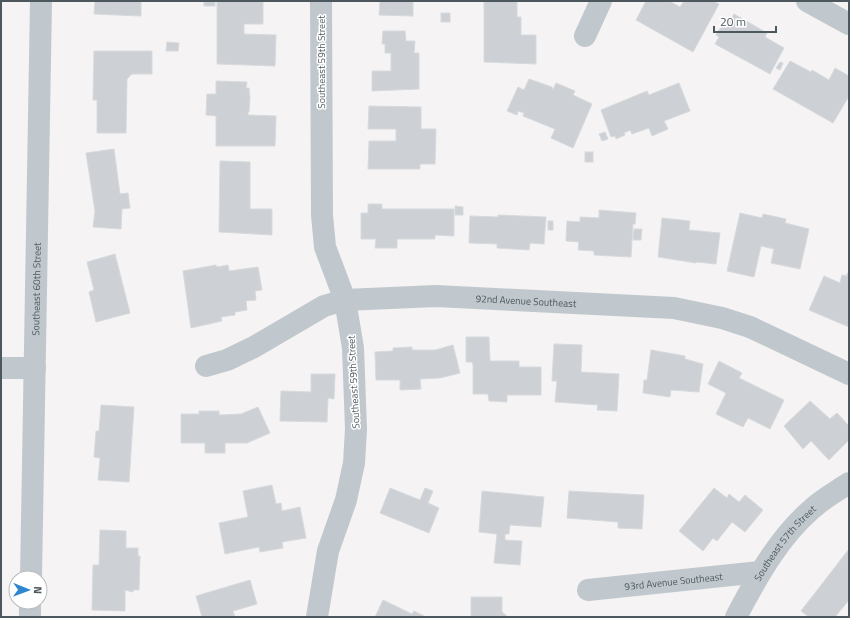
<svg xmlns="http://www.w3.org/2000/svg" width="850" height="618" font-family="'Titillium Web',sans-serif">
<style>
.building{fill:#cdd0d4;stroke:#d7dadd}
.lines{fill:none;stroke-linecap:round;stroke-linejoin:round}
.minor{stroke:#c0c8cd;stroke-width:22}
.labels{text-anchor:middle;stroke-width:3;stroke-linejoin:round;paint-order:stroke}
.street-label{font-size:10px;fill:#4c585e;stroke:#fff}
</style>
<rect width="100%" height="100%" fill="#f5f3f3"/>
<g class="building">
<polygon points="95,1 141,1 141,16 94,14"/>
<rect x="204" y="1" width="11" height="5"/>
<polygon points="217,1 263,1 263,24 244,24 244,34 276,35 275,66 217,64"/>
<polygon points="380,1 413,1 413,16 379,15"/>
<polygon points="484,1 517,1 517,17 521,17 521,35 536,35 536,64 484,62"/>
<polygon points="646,1 669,1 680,7 684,1 713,1 719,4 693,52 636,20"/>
<rect x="441" y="13" width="9" height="9"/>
<polygon points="734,14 767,33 765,37 784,48 770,74 715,44 719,37 716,35 722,25 725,26 730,17 732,18"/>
<polygon points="383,31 405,31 406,41 415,41 414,53 419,53 419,89 372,91 372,71 391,71 391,53 385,53 385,44 382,44"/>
<polygon points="167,42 179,43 178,51 166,51"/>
<polygon points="94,51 152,51 152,74 132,74 127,79 126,133 97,133 97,100 93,100"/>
<polygon points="790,61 811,72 812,70 829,80 835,68 849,76 849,96 833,123 773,89"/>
<polygon points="780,62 783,63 780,70 776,68"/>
<polygon points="529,79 552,87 553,90 556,83 575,91 573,95 592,104 573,148 551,138 555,129 523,116 524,113 518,111 517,115 507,111 518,87 524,90"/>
<polygon points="216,81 247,82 246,88 249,88 250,98 249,112 248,112 248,115 276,116 275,146 216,146 216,116 206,115 207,94 216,94"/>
<polygon points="679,83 690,111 664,121 668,129 652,136 649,128 632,134 630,130 624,133 625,135 616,139 615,136 611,137 601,110 647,91 649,95"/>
<polygon points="369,106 421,107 421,129 436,129 435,164 420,164 420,169 368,169 369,141 396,141 396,129 368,129"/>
<polygon points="605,132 608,139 602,141 599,134"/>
<polygon points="114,149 120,194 128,193 130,208 122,209 121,229 93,227 95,211 86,153"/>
<rect x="585" y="152" width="8" height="10"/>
<polygon points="220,161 250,162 250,209 272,209 272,235 219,232"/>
<polygon points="368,204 382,204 382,209 454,209 454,236 435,235 435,239 397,239 397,248 375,248 376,239 361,239 361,213 368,213"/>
<polygon points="455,206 463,207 463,215 455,215"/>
<polygon points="599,210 636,213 635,224 633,224 631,257 594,255 594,251 578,250 579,242 566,241 567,221 580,222 580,217 599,218"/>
<polygon points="740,213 762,218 763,214 786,219 785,223 809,229 800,269 771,263 774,249 761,246 754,277 727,271"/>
<polygon points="498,215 546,217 544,244 530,243 529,250 497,248 497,244 469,243 470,216 498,217"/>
<polygon points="662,218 690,221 689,230 720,233 716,264 697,262 696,263 658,257"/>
<rect x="548" y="221" width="5" height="9"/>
<polygon points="634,229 642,229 641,240 633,240"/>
<polygon points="115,254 130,313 96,322 89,292 94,290 87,262"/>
<polygon points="216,265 217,267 228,265 229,271 258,267 262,290 255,291 256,300 246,301 247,310 235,312 235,315 221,317 222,321 191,328 183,271"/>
<polygon points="847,273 849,274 849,327 809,310 824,276 840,283 842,275 847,276"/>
<polygon points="466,337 489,337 490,361 519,361 519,367 541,367 541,395 507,395 507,402 489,401 488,394 473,394 473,365 472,362 466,362"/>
<polygon points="554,344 582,345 581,372 619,374 617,411 597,410 598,405 555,402 557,381 552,381"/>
<polygon points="453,345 460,373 440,378 420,379 421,389 400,390 400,380 376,380 375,352 393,351 393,348 412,347 412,350 435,350"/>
<polygon points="651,350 685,356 685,359 703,364 699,392 671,390 670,397 643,393 644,380 647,380"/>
<polygon points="719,361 742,373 739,378 784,400 770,429 748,418 743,427 716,414 726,393 708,384"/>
<polygon points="311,374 335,374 334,399 328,398 327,422 280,421 281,391 311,392"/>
<polygon points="810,401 830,419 837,413 849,426 849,440 829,460 811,441 803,449 784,426"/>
<polygon points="101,405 134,407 129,482 98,480 100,458 94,457 96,431 99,431"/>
<polygon points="258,407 270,433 247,443 225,443 225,453 205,453 205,443 181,443 181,414 199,414 199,411 219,411 219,415 241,414"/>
<polygon points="272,485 276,504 281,503 282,511 300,507 306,538 282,542 283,548 260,552 259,547 225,554 219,523 248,517 243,491"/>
<polygon points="390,488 420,500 425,488 433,491 428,503 439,508 429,533 380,513"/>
<polygon points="714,488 727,498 729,494 739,502 745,495 763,510 745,532 732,522 717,541 713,538 703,551 679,531"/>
<polygon points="482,491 544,497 541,527 510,525 509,534 505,534 505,540 522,541 520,565 494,563 497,534 479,532"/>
<polygon points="569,491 644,495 642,529 618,528 618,522 567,518"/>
<polygon points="100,530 126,531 126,548 138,548 138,556 140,556 139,590 133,590 133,592 125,590 125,611 92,610 93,565 99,565"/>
<polygon points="849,549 849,600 835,617 809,617 801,611"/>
<polygon points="250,580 257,604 233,611 235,617 202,617 196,596"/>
<polygon points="471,597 502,597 502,612 508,617 471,617"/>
<polygon points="383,600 412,614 414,611 426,617 375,617"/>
</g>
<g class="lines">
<g class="minor">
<polyline points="807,1 849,24"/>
<polyline points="585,36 601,1"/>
<path id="s1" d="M206,366L227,360L254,347L324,306L345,300L436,296L674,308L722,318L750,327L849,374"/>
<polyline points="1,368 35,368"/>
<path id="s2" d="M31,578L41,1"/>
<path id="s3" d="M588,590L760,572"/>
<polyline points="30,617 30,602"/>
<polyline points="317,617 328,551 346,500 354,463 356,429 353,348 345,300 325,247 322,215 321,1"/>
<path id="s4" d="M736,617C757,577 779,537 813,508C824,498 837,491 849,483"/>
</g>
</g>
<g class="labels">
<g class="street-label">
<text transform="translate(321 62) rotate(-90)" y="4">Southeast 59th Street</text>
<text dy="4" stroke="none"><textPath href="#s2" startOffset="289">Southeast 60th Street</textPath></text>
<text dy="4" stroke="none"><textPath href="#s1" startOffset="336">92nd Avenue Southeast</textPath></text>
<text transform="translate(353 382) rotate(-93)" y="4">Southeast 59th Street</text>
<text dy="4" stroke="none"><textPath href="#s4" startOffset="89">Southeast 57th Street</textPath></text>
<text dy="4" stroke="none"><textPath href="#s3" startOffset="86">93rd Avenue Southeast</textPath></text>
</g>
</g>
<rect width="850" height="618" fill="none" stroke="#4c585e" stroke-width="4"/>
<g transform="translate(28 590) rotate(91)"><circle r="19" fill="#ffffff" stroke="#b7bcbf"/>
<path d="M0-3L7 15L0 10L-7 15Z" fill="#2f87d2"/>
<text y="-6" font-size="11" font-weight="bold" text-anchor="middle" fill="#4c585e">N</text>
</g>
<path d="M714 26v6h62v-6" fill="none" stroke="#4c585e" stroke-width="2"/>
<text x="720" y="26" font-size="12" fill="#4c585e" stroke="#ffffff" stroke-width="3" paint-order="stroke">20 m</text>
</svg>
